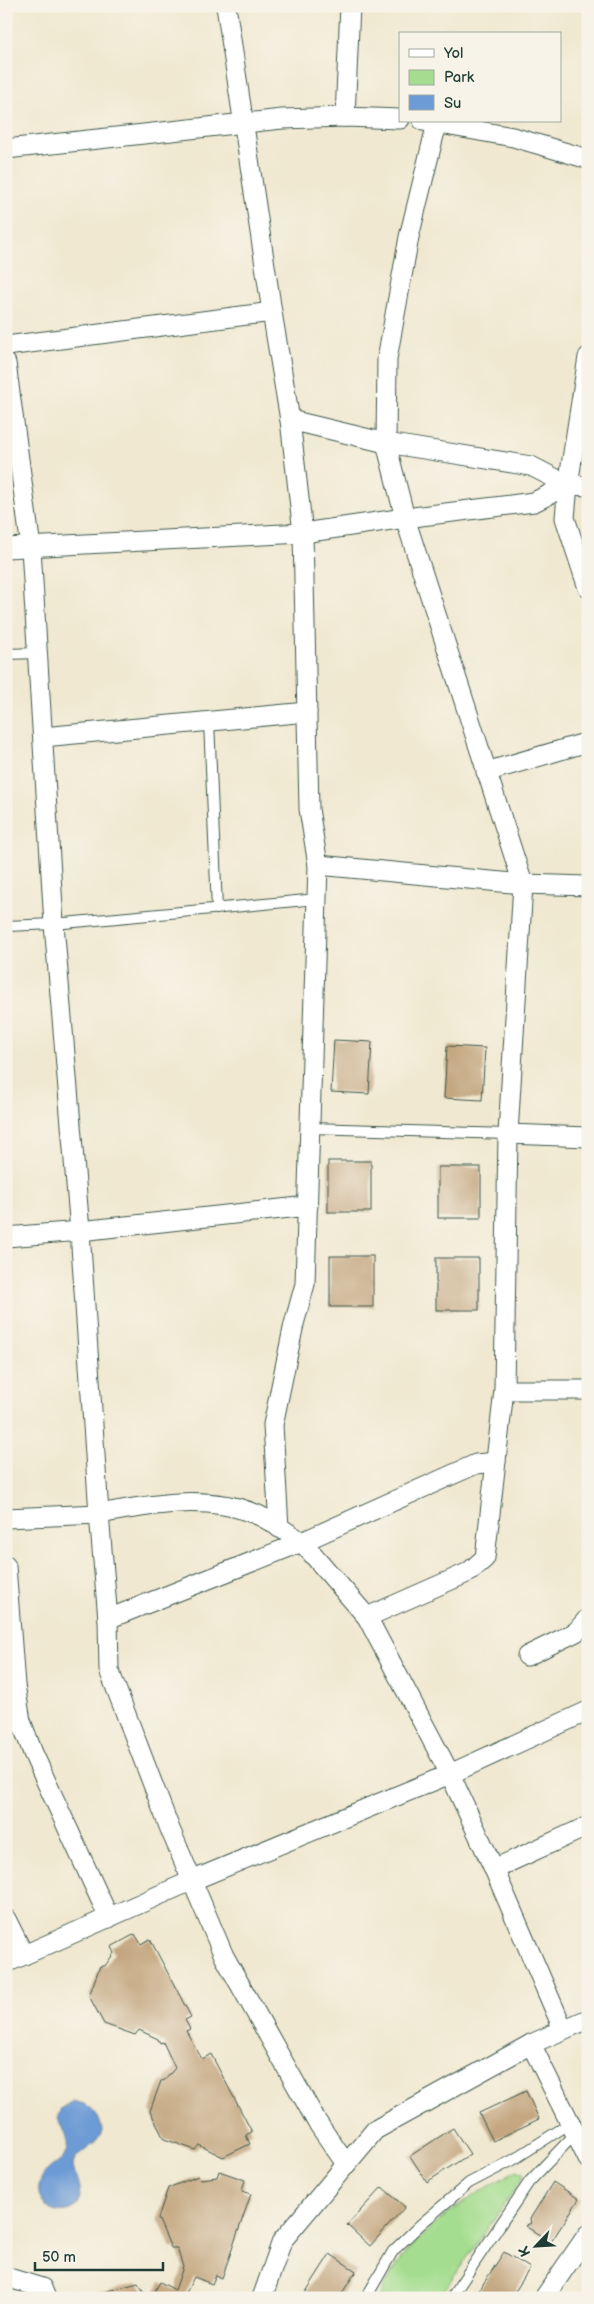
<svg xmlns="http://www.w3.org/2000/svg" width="594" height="2304" font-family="'Balsamiq Sans',sans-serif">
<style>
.green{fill:#a4dd8f;stroke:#628d62}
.water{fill:#6d9bd5;stroke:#466c84}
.building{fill:#c4a781}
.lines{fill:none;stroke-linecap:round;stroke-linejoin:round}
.lane-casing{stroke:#3e574b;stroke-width:12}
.street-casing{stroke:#3e574b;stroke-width:21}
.lane{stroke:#fff;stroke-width:10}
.street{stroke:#fff;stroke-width:19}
</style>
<rect width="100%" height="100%" fill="#f7f3e8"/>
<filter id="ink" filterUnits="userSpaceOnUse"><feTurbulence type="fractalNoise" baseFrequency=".02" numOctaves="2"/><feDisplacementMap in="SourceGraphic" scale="10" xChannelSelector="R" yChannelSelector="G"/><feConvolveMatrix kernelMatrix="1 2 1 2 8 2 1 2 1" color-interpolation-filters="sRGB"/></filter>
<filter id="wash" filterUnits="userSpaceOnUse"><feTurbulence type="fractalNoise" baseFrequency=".0096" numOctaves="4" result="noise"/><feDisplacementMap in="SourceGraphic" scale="20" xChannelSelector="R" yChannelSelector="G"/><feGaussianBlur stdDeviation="1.12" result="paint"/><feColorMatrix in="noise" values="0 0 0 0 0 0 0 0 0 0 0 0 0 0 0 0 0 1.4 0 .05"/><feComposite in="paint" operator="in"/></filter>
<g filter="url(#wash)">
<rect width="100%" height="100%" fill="#f0e8d0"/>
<path class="green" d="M516,2170L523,2173V2178L439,2298H379C407,2233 459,2205 516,2170Z"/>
<path class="water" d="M74,2102C91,2103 99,2114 102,2130C99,2147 79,2149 73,2164C74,2178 91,2206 67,2211C46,2214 32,2197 42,2177C48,2166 64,2162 67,2149C69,2136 60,2128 58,2116L61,2108Z"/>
<g id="blocks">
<g class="building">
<polygon points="334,1040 372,1042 369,1094 331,1092"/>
<polygon points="447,1046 485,1048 482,1100 444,1098"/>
<rect x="328" y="1161" width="43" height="51"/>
<rect x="438" y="1167" width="43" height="51"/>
<rect x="330" y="1256" width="43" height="51"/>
<rect x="436" y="1258" width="43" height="52"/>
<polygon points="135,1934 141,1944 150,1939 191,2017 185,2020 190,2029 186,2031 202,2059 211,2054 252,2132 246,2135 250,2144 223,2157 199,2145 195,2150 164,2139 150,2111 161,2081 165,2080 175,2068 163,2042 160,2043 158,2039 139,2030 135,2035 104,2024 89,1996 100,1966 105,1966 114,1953 111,1947"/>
<polygon points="526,2091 539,2119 493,2141 479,2113"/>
<polygon points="453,2128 470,2154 427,2182 410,2156"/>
<polygon points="219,2171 245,2180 242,2191 251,2194 222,2278 216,2275 212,2284 194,2277 185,2295 190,2298 151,2298 160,2282 175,2290 183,2267 177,2248 171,2248 158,2218 168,2188 198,2176 201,2179 217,2177"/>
<polygon points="553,2182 579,2199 551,2242 525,2226 531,2223 530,2219"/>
<polygon points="382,2187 405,2207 370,2246 347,2225"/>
<polygon points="504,2252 530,2268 511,2298 474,2298"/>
<polygon points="330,2254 356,2271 339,2298 302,2298"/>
<polygon points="138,2283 148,2298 101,2298 100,2293"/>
</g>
</g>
</g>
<g filter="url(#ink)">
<use href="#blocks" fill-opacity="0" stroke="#3e574b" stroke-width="1"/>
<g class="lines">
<defs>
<g id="lane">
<polyline points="6,654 38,653"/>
<polyline points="209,721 217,909"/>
<polyline points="6,926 54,924 317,899"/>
<polyline points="310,1128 508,1134"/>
<polyline points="366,2298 393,2251 421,2224 469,2183 513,2160 569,2124"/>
<polyline points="451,2298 529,2182 575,2134"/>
</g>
<g id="street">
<polyline points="226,6 272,312 290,420 303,533 309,809 318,865 305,1284 294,1324 273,1425 279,1528"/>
<polyline points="345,117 350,6"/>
<polyline points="423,121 513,137 588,159"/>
<polyline points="6,149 282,119 345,117 400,119"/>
<polyline points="6,346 272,312"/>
<polyline points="588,357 568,485 565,518 588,588"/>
<path d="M6,363L31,548L54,924L80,1231L99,1514C148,1505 205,1494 253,1513C270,1519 287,1533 302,1542L476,1464L496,1462"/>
<polyline points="290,420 386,443 531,466 568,485 588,486"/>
<polyline points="6,548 303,533 405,518 534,502 568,485"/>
<polyline points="43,737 307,712"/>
<polyline points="486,772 588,742"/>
<polyline points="318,865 523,884 588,886"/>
<polyline points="508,1134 588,1137"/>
<polyline points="6,1237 80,1231 308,1206"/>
<polyline points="504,1390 588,1390"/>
<polyline points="6,1518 99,1514 108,1619 109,1670 170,1829 224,1956 317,2122 346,2164"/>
<polyline points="6,1566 15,1685 21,1721 33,1753 109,1918"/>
<polyline points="367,1617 469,1572 485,1558 504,1390 508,1134 523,884 405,518 386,443 387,359 409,237 437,123"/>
<polyline points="108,1619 302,1542 367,1617 450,1774 494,1869 563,2029"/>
<polyline points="527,1656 576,1632 588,1618"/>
<polyline points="494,1869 588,1826"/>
<polyline points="6,1919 24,1955"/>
<polyline points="6,1963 191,1881 450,1774 588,1711"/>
<polyline points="531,2044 588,2159"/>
<polyline points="6,2277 42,2288 46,2298"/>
<polyline points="262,2298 282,2241 375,2130 531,2044 588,2019"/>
<polyline points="544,2298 588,2234"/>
</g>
</defs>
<use href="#lane" class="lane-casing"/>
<use href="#street" class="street-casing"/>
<use href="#lane" class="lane"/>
<use href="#street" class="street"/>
</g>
</g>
<rect width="594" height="2304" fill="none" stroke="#f7f3e8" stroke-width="25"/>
<rect x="399" y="32" width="162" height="90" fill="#f7f3e8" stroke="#a1aaa0"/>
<rect x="409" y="49" width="25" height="8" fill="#ffffff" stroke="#a1aaa0"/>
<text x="444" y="58" font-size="15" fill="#1f3d34">Yol</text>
<rect x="409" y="70" width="25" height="15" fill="#a4dd8f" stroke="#a1aaa0"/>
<text x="444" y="82" font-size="15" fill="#1f3d34">Park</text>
<rect x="409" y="95" width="25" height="15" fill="#6d9bd5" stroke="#a1aaa0"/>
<text x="444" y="108" font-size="15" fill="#1f3d34">Su</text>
<g transform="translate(536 2246) rotate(245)" stroke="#f7f3e8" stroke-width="4" paint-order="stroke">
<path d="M0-4L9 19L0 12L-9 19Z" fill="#1f3d34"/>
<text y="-8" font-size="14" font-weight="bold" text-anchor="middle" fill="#1f3d34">K</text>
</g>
<path d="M35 2262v8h128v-8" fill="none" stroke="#1f3d34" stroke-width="2.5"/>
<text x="42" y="2262" font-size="15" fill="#1f3d34" stroke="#f7f3e8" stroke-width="4" paint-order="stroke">50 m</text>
</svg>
